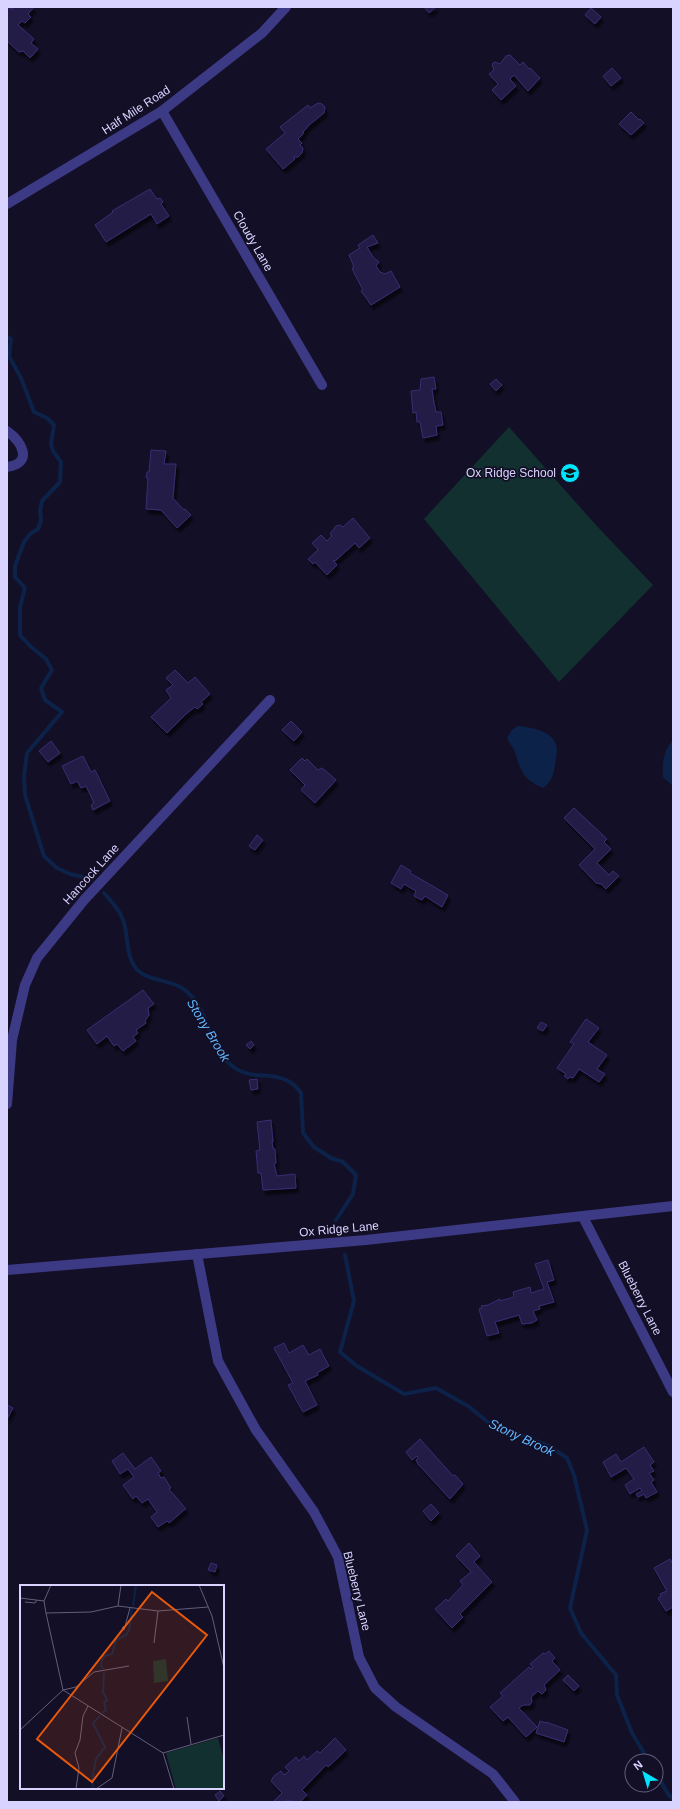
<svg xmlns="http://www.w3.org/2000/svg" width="680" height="1809" font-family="Helvetica,sans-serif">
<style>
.green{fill:#12302f}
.water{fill:#0c2248}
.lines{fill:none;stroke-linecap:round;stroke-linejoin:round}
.stream{stroke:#0c2248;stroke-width:4}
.building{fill:#241b47;stroke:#3b2d73;filter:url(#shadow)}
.minor{stroke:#3d3a85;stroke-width:10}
.labels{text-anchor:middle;stroke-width:3.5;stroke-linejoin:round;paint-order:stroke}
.street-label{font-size:12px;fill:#d9d4ff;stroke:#130f26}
.poi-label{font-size:12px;fill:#d9d4ff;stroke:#130f26;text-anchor:end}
.water-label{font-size:13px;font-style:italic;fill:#62b6ff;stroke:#130f26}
.inset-river{fill:none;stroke:#0c2248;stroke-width:2}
.inset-road{fill:none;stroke:#625e7d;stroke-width:1}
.view{fill:#e8590c;fill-opacity:0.15;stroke:#e8590c;stroke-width:2}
.inset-edge{fill:none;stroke:#d9d4ff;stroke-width:2}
</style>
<defs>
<filter id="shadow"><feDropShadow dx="2.5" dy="4.5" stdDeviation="1" flood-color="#0009"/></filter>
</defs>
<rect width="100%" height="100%" fill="#130f26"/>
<polygon class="green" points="509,427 595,524 653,585 559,682 424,519"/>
<g class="water">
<path d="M517,726C531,727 556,731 557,749C557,754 556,759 555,764C554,775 552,781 543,788C525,780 521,773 516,755C515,750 510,744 507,738L511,731Z"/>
<path d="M673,740V786L663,777C662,763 663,751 673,740Z"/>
</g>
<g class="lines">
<g class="stream">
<polyline points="7,337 11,339 9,356 21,378 34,412 47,418 54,425 51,444 53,451 61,462 60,482 42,501 40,510 41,520 38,529 30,534 24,542 15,566 15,577 25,588 20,607 20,635 30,646 46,659 52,670 41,688 45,700 62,712 27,753 24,776 25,795 44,856 57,868 70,874 91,879"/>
<path d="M104,893C111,901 120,910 123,920C129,936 125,953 135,967C144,981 168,979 182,988C207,1004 207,1040 226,1060C247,1084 268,1069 290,1082C294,1084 298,1089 301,1093L303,1133L314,1147L331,1158L343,1162L356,1175L353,1194L336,1220"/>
<polyline points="345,1255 354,1301 340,1352 357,1366 404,1394 436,1388 468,1406 489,1423 547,1445 567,1458 574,1475 587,1530 570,1608 581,1633 616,1675 617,1695 632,1733 649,1761"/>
<polyline points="656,1773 668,1794 673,1799"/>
</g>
</g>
<g class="building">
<polygon points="7,7 13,10 12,7 34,7 28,14 31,17 25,23 22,21 18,25 34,39 31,43 38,49 30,58 23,51 19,52 7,41"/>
<polygon points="424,7 436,7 429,13"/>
<polygon points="591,8 601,17 595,24 585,15"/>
<polygon points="510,55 520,65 523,62 529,69 530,68 540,78 528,91 514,75 510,79 516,86 501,100 492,90 498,84 489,74 494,70 492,64 495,62 500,64 506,56"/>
<polygon points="612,68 621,78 611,86 603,76"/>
<polygon points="318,103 322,104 325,107 324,113 309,125 304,131 302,131 304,133 298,139 302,143 300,145 303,148 302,153 298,157 293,157 295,159 283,169 266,149 285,133 280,127 308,105 310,108"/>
<polygon points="631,112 639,120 640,119 644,123 631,135 619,124"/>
<polygon points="150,189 157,199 160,198 163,202 161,204 169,216 157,224 151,214 106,242 95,225 113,212 112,211"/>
<polygon points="373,235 378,243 367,247 373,257 379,262 376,266 380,272 385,274 391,271 400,287 371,305 361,291 363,290 354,273 352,268 354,267 349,255 360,248 358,245"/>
<polygon points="434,377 436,389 432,389 434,403 436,412 441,412 443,425 436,426 437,435 423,438 420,422 417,422 416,412 413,413 411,391 420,390 421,379"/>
<polygon points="496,379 502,385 496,391 490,384"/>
<polygon points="151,450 166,451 164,464 176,464 173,498 184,510 185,509 191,515 177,528 161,510 146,509 148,478 146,478 147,472 149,472"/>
<polygon points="353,518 370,538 359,548 355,543 335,561 333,560 337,565 327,575 315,562 313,564 308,559 318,550 312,543 321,535 327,541 332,536 330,534 336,526 340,525 343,527"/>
<polygon points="175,670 188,683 195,677 210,694 201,702 203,704 197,709 195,707 186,714 167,733 151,717 171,698 166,690 173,685 166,678"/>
<polygon points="291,721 302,732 294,741 282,730"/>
<polygon points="51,741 60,753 48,762 39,751"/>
<polygon points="83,756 91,772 95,770 110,801 93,810 91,805 94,803 86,786 81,788 77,781 71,784 62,766"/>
<polygon points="302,758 305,761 307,759 318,770 321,768 325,770 336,780 315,803 301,790 305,785 290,770"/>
<polygon points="574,808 607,839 604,842 611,849 597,863 609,875 613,871 619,876 606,889 601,884 596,883 579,865 595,849 564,818"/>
<polygon points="257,835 263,840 255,850 249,846"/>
<polygon points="401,865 411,871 410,873 448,895 442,907 425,896 422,900 414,896 416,891 404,884 401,889 391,883"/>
<polygon points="143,990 154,1004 148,1008 149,1015 145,1021 146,1023 136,1030 138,1033 133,1037 136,1041 123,1051 117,1044 114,1046 107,1036 97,1044 87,1030"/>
<polygon points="586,1019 599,1028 588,1042 607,1055 597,1069 605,1074 599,1082 579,1069 573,1078 570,1077 568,1079 564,1076 566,1074 557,1068 574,1044 570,1042"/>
<polygon points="541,1022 547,1025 543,1031 537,1028"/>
<polygon points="251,1041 254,1045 250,1049 246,1045"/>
<polygon points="257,1079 258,1089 251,1090 249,1080"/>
<polygon points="271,1120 273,1142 272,1142 273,1149 275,1149 276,1163 274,1164 277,1176 295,1174 296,1188 263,1190 261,1173 258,1173 256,1151 260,1150 257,1122"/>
<polygon points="548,1260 554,1280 547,1282 554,1302 539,1306 540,1309 533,1311 537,1320 532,1323 522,1324 519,1315 495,1322 499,1333 487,1336 479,1309 482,1308 481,1306 488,1305 500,1299 500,1301 514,1297 513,1292 530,1287 531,1293 544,1289 535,1264"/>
<polygon points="284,1343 289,1353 303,1345 309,1355 320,1349 329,1366 317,1373 318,1375 305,1381 317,1405 303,1412 288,1385 293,1383 274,1348"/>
<polygon points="7,1405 13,1408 7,1419"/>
<polygon points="420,1439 453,1476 455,1475 463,1484 450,1499 418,1464 416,1460 418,1458 417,1456 412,1460 406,1452"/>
<polygon points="644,1447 654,1462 650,1465 654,1471 649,1473 654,1480 651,1482 657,1492 646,1498 644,1494 638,1497 636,1494 642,1491 640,1488 630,1494 625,1485 634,1479 626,1468 611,1477 603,1462 616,1454 621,1462"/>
<polygon points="123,1453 135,1469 151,1457 161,1471 158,1473 161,1478 164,1477 171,1488 169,1489 186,1509 184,1510 169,1523 167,1521 158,1527 151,1517 157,1512 148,1499 142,1503 136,1496 133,1499 123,1485 134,1477 128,1469 120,1474 112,1461"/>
<polygon points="431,1504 439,1513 431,1521 423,1511"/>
<polygon points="469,1543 480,1556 474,1562 492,1582 460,1614 463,1617 452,1628 435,1609 446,1599 448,1601 463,1585 460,1581 471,1572 456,1556"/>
<polygon points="670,1559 673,1564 673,1607 666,1611 658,1598 661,1596 660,1594 667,1591 654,1568"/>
<polygon points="211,1563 217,1565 215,1572 208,1570"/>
<polygon points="549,1651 555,1658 552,1661 560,1670 544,1685 546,1690 542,1694 538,1691 531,1697 532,1701 530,1705 523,1705 519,1708 537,1727 526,1737 508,1717 503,1721 490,1707 503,1696 500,1693 529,1667 531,1669 533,1667 530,1664 543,1653 545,1654"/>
<polygon points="568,1675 579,1686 574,1691 563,1680"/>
<polygon points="540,1721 546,1723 546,1722 568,1730 564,1742 536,1733"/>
<polygon points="335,1738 346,1750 328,1767 326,1765 302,1790 307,1795 300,1802 290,1801 273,1802 282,1793 271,1781 274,1776 281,1771 284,1775 289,1771 285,1767 296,1757 299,1761 304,1756 307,1760 317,1751 320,1753"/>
<polygon points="220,1791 224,1796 219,1801 215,1795"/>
</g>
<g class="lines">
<g class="minor">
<polyline points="162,111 322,385"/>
<polyline points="7,204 162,111 262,33 286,7"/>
<path d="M7,431C22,442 34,463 7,467"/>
<polyline points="7,1104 12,1040 25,985 37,958 84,900 270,700"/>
<polyline points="583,1217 673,1392"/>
<polyline points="197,1254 218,1361 256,1430 314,1512 338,1557 359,1657 375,1688 396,1707 493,1774 515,1802"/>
<polyline points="7,1270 366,1240 673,1206"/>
</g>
</g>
<defs>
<symbol id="school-disc" viewBox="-11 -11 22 22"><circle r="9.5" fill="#00e5ff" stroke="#130f26"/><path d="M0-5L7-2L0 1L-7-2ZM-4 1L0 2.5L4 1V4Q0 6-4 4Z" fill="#111"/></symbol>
</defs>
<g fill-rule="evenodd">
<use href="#school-disc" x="559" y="462" width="22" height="22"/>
</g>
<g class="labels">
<g class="street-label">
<text transform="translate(136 110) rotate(-33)" y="4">Half Mile Road</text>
<text transform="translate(253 241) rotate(60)" y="4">Cloudy Lane</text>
<text transform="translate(91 874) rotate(-48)" y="4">Hancock Lane</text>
<text transform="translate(339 1229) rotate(-5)" y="4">Ox Ridge Lane</text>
<text transform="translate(640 1298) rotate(63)" y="4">Blueberry Lane</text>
<text transform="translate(357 1591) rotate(76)" y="4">Blueberry Lane</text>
</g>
<g class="poi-label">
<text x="556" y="477">Ox Ridge School</text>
</g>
<g class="water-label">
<text transform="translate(209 1030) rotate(59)" y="5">Stony Brook</text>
<text transform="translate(522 1437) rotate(25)" y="5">Stony Brook</text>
</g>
</g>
<g transform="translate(20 1585)">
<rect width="204" height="204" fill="#130f26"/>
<path d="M146,74L148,96L134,98L133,76ZM198,153L204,175V204H156L146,168Z" fill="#12302f"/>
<path class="inset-river" d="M113,21L116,0M83,84L81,79L84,71L92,69L96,55L106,50L109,45L112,24M82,128L86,125L84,118L87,115L83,107L84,87M73,204L72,195L76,174L85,162L73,138L80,131"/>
<path class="inset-road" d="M179,0L192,31L204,83M0,13L24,16M5,17L15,18L17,15M98,21L101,0M26,28L71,27L98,21L138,26L188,22M104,41L102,43L104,45L110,23M134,58L138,26M43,105L143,168M43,105L56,102L74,87L109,81M167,132L171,159M0,145L43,105L26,28L24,16L31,0M56,204L59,183L55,168L60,155L63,131L68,121M76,204L92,193L102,143M154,204L143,168L204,150"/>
<path class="view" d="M132,7L187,50L72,197L17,154Z"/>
<rect width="204" height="204" class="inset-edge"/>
</g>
<rect width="680" height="1809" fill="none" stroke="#d9d4ff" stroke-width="16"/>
<g transform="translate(644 1773) rotate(322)"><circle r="19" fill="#130f26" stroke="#625e7d"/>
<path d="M0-3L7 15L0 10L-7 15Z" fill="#00e5ff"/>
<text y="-6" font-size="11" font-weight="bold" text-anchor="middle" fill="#d9d4ff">N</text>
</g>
</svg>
